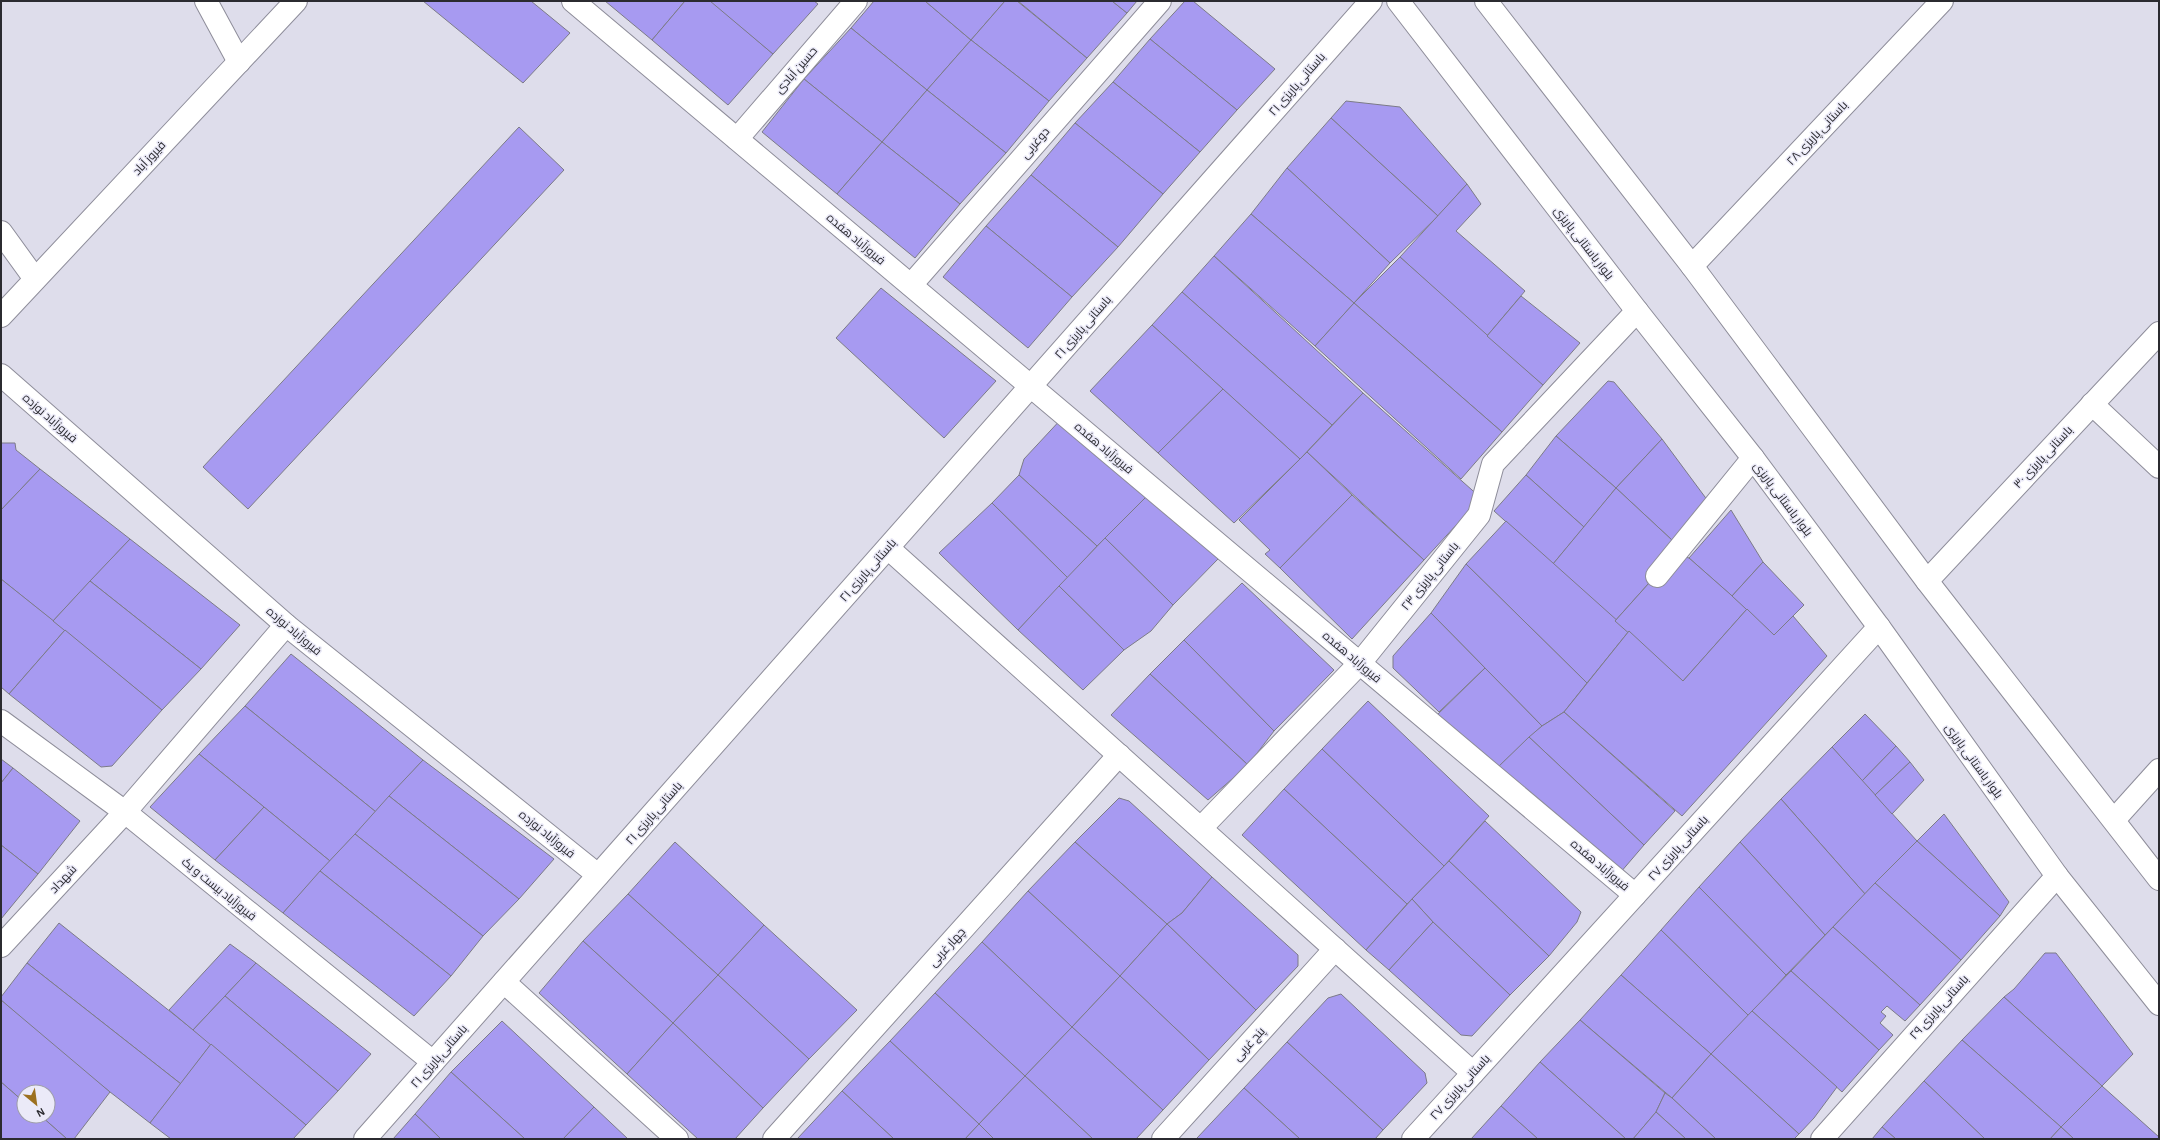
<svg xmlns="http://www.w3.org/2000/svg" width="2160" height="1140" font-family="'Alegreya Sans',Cairo,sans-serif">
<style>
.building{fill:#a79af1;stroke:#7c7b87}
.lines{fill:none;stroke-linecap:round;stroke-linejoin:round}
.street-casing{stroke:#8e8d9a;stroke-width:24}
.secondary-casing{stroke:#8e8d9a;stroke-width:24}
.street{stroke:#fff;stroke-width:22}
.secondary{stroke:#fff;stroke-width:22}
.labels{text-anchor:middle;stroke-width:3;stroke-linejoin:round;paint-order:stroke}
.street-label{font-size:12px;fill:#2b2b30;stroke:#ebeaf8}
</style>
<rect width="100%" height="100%" fill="#deddeb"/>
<g class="building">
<polygon points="423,1 531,1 570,33 523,83"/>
<polygon points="605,1 685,1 652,40"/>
<polygon points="685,1 711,1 773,54 728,105 652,40"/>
<polygon points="710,1 814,1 818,4 773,54"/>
<polygon points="874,1 925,1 971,40 927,90 851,28"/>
<polygon points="925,1 1005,1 971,40"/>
<polygon points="1005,1 1017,1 1087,58 1049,101 971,40"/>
<polygon points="1018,1 1112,1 1127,13 1087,58"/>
<polygon points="1112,1 1137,1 1127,13"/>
<polygon points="1185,1 1193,1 1275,69 1237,110 1150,39"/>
<polygon points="851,28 927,90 882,142 804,79"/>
<polygon points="1150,39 1237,110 1200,152 1113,82"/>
<polygon points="971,40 1049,101 1006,153 927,90"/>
<polygon points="804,79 882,142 837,194 762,132"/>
<polygon points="1113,82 1200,152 1163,194 1075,123"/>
<polygon points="927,90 1006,153 960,204 882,142"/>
<polygon points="1346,101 1400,107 1467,184 1438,216 1331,118"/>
<polygon points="1331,118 1438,216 1390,263 1287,168"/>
<polygon points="1075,123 1163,194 1118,247 1031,175"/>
<polygon points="519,127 564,170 248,509 203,467"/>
<polygon points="882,142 960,204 915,258 837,194"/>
<polygon points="1287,168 1390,263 1354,303 1251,214"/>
<polygon points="1031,175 1118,247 1072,297 986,226"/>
<polygon points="1467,184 1481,204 1456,231 1525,291 1487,336 1400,257"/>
<polygon points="1251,214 1354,303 1315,346 1214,256"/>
<polygon points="986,226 1072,297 1028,348 943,277"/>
<polygon points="1214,256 1363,393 1332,425 1182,292"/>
<polygon points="1400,257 1543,385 1502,432 1354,303"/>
<polygon points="881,288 996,381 944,438 836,338"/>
<polygon points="1182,292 1332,425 1300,459 1152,325"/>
<polygon points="1521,296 1580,343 1543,385 1487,336"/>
<polygon points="1354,303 1502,432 1461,479 1315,346"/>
<polygon points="1152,325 1223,389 1158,453 1090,391"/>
<polygon points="1608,381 1614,382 1662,439 1616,488 1556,436"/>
<polygon points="1223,389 1300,459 1234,523 1158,453"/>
<polygon points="1363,393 1481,498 1424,560 1307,452"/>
<polygon points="1064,416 1150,493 1097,546 1019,475 1024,459"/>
<polygon points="1556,436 1616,488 1584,527 1526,475"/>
<polygon points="1662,439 1708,501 1673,541 1616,488"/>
<polygon points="1,443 15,443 16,450 40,469 1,510"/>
<polygon points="1307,452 1352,495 1280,568 1265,554 1270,550 1239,520"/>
<polygon points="40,469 130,539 53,621 1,579 1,510"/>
<polygon points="1019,475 1097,546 1068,578 992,503"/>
<polygon points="1526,475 1584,527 1553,564 1494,511"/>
<polygon points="1616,488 1673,541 1675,554 1615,621 1553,564"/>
<polygon points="1150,493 1218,559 1173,605 1105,538"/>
<polygon points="1352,495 1424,560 1352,639 1280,568"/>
<polygon points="992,503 1068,578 1018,630 939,553"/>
<polygon points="1731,510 1763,562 1732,596 1689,558"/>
<polygon points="1506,521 1629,631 1587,683 1466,564"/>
<polygon points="1105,538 1173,605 1151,631 1124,650 1059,586"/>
<polygon points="130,539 240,625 201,669 90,581"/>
<polygon points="1675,554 1689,558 1747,609 1683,681 1615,621"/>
<polygon points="1763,562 1804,605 1774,635 1732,596"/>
<polygon points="1466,564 1587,683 1564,712 1542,726 1431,613"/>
<polygon points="1,579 65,630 9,694 1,687"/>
<polygon points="90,581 201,669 162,710 53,621"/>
<polygon points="1242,583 1334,670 1274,731 1184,640"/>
<polygon points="1059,586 1124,650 1083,690 1018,630"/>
<polygon points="1747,609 1774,635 1793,616 1827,656 1682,816 1564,712 1629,631 1683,681"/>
<polygon points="1431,613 1485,668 1439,712 1393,668 1393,656"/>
<polygon points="65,630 162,710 112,766 101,767 9,694"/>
<polygon points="1184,640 1274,731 1248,765 1150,674"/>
<polygon points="291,654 423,760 376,812 245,706"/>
<polygon points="1485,668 1542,726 1496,769 1436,716"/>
<polygon points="1150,674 1248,765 1208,800 1111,715"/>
<polygon points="1368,701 1489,816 1444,866 1322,749"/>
<polygon points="245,706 376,812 330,861 199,754"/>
<polygon points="1564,712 1675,811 1644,845 1529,737 1542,726"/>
<polygon points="1865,714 1896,746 1862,781 1832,747"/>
<polygon points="1529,737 1644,845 1620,873 1496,769"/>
<polygon points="1896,746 1910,762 1875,795 1862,781"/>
<polygon points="1832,747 1917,841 1865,894 1781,799"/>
<polygon points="1322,749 1444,866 1407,904 1284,789"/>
<polygon points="199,754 264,807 215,860 150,807"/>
<polygon points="1,759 13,768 1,783"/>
<polygon points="423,760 554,859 519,899 389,796"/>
<polygon points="1910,762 1924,780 1892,814 1875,795"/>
<polygon points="13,768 80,821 38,874 1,845 1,783"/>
<polygon points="1284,789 1407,904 1366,950 1242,835"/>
<polygon points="389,796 519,899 483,936 355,834"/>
<polygon points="1119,798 1129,801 1212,877 1182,913 1167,924 1075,842"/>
<polygon points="1781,799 1865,894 1825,935 1740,842"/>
<polygon points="264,807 330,861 283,913 215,860"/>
<polygon points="1944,814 2009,902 2000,916 1917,841"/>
<polygon points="1485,821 1581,912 1577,922 1549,956 1449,861"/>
<polygon points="355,834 483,936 451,976 320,871"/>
<polygon points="1917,841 2000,916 1961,960 1875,883"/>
<polygon points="675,842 764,925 718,975 628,894"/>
<polygon points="1075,842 1167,924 1120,976 1028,891"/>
<polygon points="1740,842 1825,935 1786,975 1699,887"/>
<polygon points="1,845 38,874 1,919"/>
<polygon points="1449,861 1549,956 1510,995 1433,922 1412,899"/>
<polygon points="320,871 451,976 414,1016 283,913"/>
<polygon points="1212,877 1298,955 1298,966 1256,1010 1167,924 1182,913"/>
<polygon points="1875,883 1961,960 1920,1005 1833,927"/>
<polygon points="1699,887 1786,975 1749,1016 1661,930"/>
<polygon points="1028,891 1120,976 1072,1027 982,942"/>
<polygon points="628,894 718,975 673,1023 583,941"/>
<polygon points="1412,899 1433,922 1389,970 1366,950"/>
<polygon points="1433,922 1510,995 1472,1036 1461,1035 1389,970"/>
<polygon points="59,923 211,1044 181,1084 27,963"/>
<polygon points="1167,924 1256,1010 1209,1060 1120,976"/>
<polygon points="764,925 857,1010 809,1059 718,975"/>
<polygon points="1833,927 1920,1005 1905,1021 1887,1006 1881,1012 1886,1016 1880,1023 1893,1035 1879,1050 1791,971"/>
<polygon points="1661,930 1749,1016 1711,1054 1621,975"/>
<polygon points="583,941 673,1023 627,1074 539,993"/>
<polygon points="982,942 1072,1027 1025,1076 935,993"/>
<polygon points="230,944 256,963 193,1030 169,1010"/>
<polygon points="2045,953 2056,953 2133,1054 2102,1086 2004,997 2014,989"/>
<polygon points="27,963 181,1084 150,1123 74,1064 1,1000 1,997"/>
<polygon points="256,963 371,1054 338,1091 225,996"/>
<polygon points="1791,971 1879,1050 1842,1092 1752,1011"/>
<polygon points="718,975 809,1059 763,1108 673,1023"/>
<polygon points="1621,975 1711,1054 1672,1098 1580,1020"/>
<polygon points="1120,976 1209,1060 1163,1110 1072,1027"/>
<polygon points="935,993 1025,1076 979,1124 890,1041"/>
<polygon points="1341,994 1425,1073 1427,1083 1383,1130 1287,1042 1328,998"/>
<polygon points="225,996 338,1091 306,1125 193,1030"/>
<polygon points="2004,997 2102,1086 2061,1127 1962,1040"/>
<polygon points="1,1000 110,1092 74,1139 67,1139 41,1116 48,1116 48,1092 24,1092 24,1102 1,1082"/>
<polygon points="1752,1011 1837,1087 1814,1118 1799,1134 1711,1054"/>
<polygon points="1580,1020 1665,1093 1656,1112 1633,1139 1626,1139 1540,1062"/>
<polygon points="502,1021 594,1107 563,1139 525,1139 451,1072"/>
<polygon points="673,1023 763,1108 735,1139 698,1139 627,1074"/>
<polygon points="1072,1027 1163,1110 1136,1139 1093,1139 1025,1076"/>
<polygon points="1962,1040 2061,1127 2050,1139 1985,1139 1924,1081"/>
<polygon points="890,1041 979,1124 965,1139 894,1139 842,1091"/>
<polygon points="1287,1042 1383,1130 1375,1139 1300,1139 1244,1088"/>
<polygon points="211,1044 306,1125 293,1139 171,1139 150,1123"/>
<polygon points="1711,1054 1799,1134 1794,1139 1716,1139 1672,1098"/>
<polygon points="1540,1062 1626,1139 1538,1139 1501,1106"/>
<polygon points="451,1072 525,1139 441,1139 415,1114"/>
<polygon points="1025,1076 1093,1139 994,1139 979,1124"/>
<polygon points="1924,1081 1985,1139 1896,1139 1882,1127"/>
<polygon points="1,1082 24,1102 24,1116 41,1116 67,1139 1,1139"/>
<polygon points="2102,1086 2159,1137 2159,1139 2074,1139 2061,1127"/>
<polygon points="1244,1088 1300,1139 1199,1139 1197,1138"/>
<polygon points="842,1091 894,1139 797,1139"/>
<polygon points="1665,1093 1672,1098 1716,1139 1686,1139 1656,1112"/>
<polygon points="1501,1106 1538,1139 1471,1139"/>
<polygon points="594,1107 628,1139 563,1139"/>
<polygon points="1656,1112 1686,1139 1633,1139"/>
<polygon points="415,1114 441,1139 393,1139"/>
<polygon points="979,1124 994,1139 965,1139"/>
<polygon points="1882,1127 1896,1139 1872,1139"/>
<polygon points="2061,1127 2074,1139 2050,1139"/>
</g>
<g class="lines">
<defs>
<g id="street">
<polyline points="206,1 239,62"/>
<polyline points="573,1 1635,895"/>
<polyline points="737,139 856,1"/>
<polyline points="1,232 35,279"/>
<polyline points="1692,266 1942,1"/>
<polyline points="911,285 1160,1"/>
<polyline points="1,375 286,625 598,875"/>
<polyline points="2092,404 2159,467"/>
<polyline points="888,548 1473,1073"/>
<polyline points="1657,576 1753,458"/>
<polyline points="1927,581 2159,333"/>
<polyline points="1,721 125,812 433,1062"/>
<polyline points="2114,820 2159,770"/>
<polyline points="1201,828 1360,663 1479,515 1493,464 1637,311"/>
<polyline points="1,946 125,812 286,625"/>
<polyline points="504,982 677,1139"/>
<polyline points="365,1139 1371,1"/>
<polyline points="774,1139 1119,755"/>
<polyline points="1163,1139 1335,949"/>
<polyline points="1413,1139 1879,627"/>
<polyline points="1822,1139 2057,876"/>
</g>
<g id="secondary">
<polyline points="1398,1 1637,311 1753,458 1879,627 2057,876 2159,1004"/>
<polyline points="1486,1 1692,266 1927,581 2159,879"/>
<polyline points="1,316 296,1"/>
</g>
</defs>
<use href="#street" class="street-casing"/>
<use href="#secondary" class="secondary-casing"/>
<use href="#street" class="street"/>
<use href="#secondary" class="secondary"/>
</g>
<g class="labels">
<g class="street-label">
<text transform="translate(796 70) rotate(-49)" y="4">حسین آبادی</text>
<text transform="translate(1297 84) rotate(-49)" y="4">باستانی پاریزی ۲۱</text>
<text transform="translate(1817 133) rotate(-47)" y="4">باستانی پاریزی ۲۸</text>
<text transform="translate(1035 143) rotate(-49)" y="4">دوغربی</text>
<text transform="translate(149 158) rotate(-47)" y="4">فیروز آباد</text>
<text transform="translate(856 239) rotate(40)" y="4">فیروزآباد هفده</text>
<text transform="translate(1584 243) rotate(52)" y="4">بلوار باستانی پاریزی</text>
<text transform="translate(1083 327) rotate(-49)" y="4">باستانی پاریزی ۲۱</text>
<text transform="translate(50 418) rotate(41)" y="4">فیروزآباد نوزده</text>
<text transform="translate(1104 448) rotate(40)" y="4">فیروزآباد هفده</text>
<text transform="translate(2043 457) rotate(-47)" y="4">باستانی پاریزی ۳۰</text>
<text transform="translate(1783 499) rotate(53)" y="4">بلوار باستانی پاریزی</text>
<text transform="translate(868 570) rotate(-49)" y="4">باستانی پاریزی ۲۱</text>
<text transform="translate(1430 576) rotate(-51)" y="4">باستانی پاریزی ۲۳</text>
<text transform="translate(294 631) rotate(40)" y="4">فیروزآباد نوزده</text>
<text transform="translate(1352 657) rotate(40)" y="4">فیروزآباد هفده</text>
<text transform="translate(1974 761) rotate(54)" y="4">بلوار باستانی پاریزی</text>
<text transform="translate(654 813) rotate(-49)" y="4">باستانی پاریزی ۲۱</text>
<text transform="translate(547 834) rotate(39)" y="4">فیروزآباد نوزده</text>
<text transform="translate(1678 848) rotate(-48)" y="4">باستانی پاریزی ۲۷</text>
<text transform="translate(1600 865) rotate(40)" y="4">فیروزآباد هفده</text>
<text transform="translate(63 879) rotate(-47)" y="4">شهداد</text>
<text transform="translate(219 889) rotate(39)" y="4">فیروزآباد بیست و یک</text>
<text transform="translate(947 947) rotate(-48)" y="4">چهار غربی</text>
<text transform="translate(1939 1007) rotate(-48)" y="4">باستانی پاریزی ۲۹</text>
<text transform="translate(1249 1044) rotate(-48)" y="4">پنج غربی</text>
<text transform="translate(439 1056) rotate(-49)" y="4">باستانی پاریزی ۲۱</text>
<text transform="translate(1460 1087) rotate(-48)" y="4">باستانی پاریزی ۲۷</text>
</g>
</g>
<rect width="2160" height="1140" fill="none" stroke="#2b2b30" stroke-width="4"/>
<g transform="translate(36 1104) rotate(151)"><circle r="19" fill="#ebeaf8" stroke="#9e9ea8"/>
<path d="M0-3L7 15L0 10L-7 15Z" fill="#9c701f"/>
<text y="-6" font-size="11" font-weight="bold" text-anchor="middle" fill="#2b2b30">N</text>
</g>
</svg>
